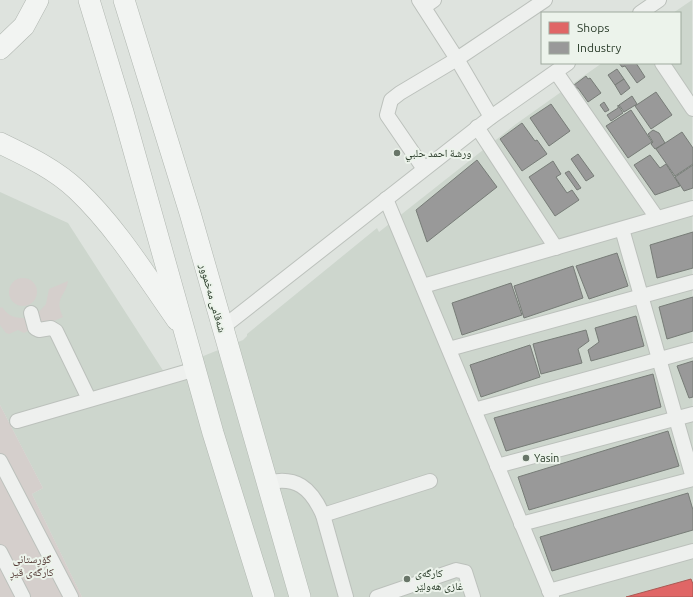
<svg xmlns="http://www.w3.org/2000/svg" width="693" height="597" font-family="Ubuntu,'Noto Naskh Arabic',sans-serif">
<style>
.built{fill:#cdd6cd}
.green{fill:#d5cfcc}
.shops{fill:#e06666;stroke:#a95953}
.industry{fill:#999;stroke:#777c77}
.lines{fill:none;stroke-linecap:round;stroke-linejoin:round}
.minor-casing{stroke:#bcc1bc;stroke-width:16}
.highway-casing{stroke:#b1b7b1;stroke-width:22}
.minor{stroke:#eef0ee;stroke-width:14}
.highway{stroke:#f2f4f2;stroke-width:21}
.poi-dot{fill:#687568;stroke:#ecf3eb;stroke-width:1.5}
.labels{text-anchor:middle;stroke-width:4;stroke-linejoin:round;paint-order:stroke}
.poi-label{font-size:11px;fill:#283a28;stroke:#ecf3eb;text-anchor:start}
.street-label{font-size:11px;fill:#283a28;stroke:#ecf3eb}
.park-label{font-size:11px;fill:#543a36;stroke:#ecf3eb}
</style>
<rect width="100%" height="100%" fill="#dee3de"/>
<polygon class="built" points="692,0 693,597 82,597 32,494 43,488 0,405 0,192 68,223 164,372 243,340 247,336 247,334 377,228 379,232 516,124 602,63 680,63 680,13 673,13"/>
<g class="green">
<circle cx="23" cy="292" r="14"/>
<path d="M68,281C65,298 54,297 63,317L42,326L38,313L46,304L49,289Z"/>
<path d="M2,307C9,317 15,318 27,318L32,329L24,333L18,330L9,334L6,333L0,325V308Z"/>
<polygon points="0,405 43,488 32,494 82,597 0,597"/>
</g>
<polygon class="shops" points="691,579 693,584 693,597 626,597"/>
<g class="industry">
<polygon points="619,63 636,63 645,77 637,83 625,66 622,67"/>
<polygon points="617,69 624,79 615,85 608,75"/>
<polygon points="586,76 588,79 590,78 601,93 588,102 578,88 570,88"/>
<polygon points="624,79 630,88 621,95 615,85"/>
<polygon points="656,92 672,115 651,129 635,106"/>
<polygon points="632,96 637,104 624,112 619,105"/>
<polygon points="604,102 609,110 605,112 600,105"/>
<polygon points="551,104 570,131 549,146 530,118"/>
<polygon points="618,105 623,113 611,121 607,115 618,108"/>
<polygon points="631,110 652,142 628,158 606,126"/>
<polygon points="522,123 535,141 537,140 547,154 522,171 500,139"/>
<polygon points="653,130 659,133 665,143 655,149 651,144 653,142 648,134"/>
<polygon points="682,132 693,148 693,164 675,176 656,149"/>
<polygon points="578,154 594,176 586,181 571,159"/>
<polygon points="650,155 660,168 666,164 680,186 655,195 634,165"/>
<polygon points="477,160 497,187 427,242 416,210"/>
<polygon points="553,161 561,174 556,177 567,193 572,190 579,200 555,216 529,177"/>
<polygon points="693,165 693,188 684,191 675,177"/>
<polygon points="569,171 581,188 577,190 565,173"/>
<polygon points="693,232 693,268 657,278 650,245"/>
<polygon points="617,253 628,286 589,299 576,266"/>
<polygon points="573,266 583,298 524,318 514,286"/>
<polygon points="511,283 522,315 462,335 452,303"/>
<polygon points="693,297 693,331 667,339 659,307"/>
<polygon points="636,316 644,346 591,361 588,350 599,342 595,328"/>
<polygon points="586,330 589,341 578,349 582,363 541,374 533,344"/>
<polygon points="530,345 540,377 481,397 470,365"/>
<polygon points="693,361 693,397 689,398 677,366"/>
<polygon points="653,374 661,407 506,451 494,418"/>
<polygon points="668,431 679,466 529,510 518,477"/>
<polygon points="688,493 693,510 693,530 552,571 540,537"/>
</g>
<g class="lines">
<defs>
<g id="minor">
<polyline points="419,0 457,59 491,117"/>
<polyline points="424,7 434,0"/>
<polyline points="640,13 659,0"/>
<polyline points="662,63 693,109"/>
<polyline points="556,72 657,218"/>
<polyline points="477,127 556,248"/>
<polyline points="424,169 387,115 391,100 400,93 457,59 545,0"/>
<polyline points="386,199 552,597"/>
<polyline points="622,229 693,478"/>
<polyline points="423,286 693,208"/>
<polyline points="31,313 35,328 39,330 51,328 56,331 89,399"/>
<polyline points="222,328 491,117 568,63"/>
<polyline points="449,349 693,282"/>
<polyline points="474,410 693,350"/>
<polyline points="17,421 196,369"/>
<polyline points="0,461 71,597"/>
<polyline points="497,466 693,414"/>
<path d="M266,483C296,475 311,488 323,515L346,597"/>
<polyline points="323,515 430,481"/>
<polyline points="521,524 693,479"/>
<polyline points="0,552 23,597"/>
<polyline points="549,591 693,551"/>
<polyline points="377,597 456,570 465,572 473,597"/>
</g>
<g id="highway">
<polyline points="89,0 123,112 213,433 264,597"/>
<polyline points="124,0 190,213 300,597"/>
<polyline points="0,49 24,26 38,0"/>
<path d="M0,143C27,156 55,169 77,190C117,228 146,276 177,320"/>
</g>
</defs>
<use href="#minor" class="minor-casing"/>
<use href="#highway" class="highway-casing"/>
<use href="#minor" class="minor"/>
<use href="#highway" class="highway"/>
</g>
<g class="poi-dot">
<circle cx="397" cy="153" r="4"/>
<circle cx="526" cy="458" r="4"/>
<circle cx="407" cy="579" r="4"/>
</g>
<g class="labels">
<g class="poi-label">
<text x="405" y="157">ورشة احمد حلبي</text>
<text x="534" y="462">Yasin</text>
<text x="415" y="577">کارگەی<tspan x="415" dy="13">غازی هەولێر</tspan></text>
</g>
<g class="street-label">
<text transform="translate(213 298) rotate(74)" y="4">شەقامی مەخموور</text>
</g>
<g class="park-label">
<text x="32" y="563">گۆڕستانی<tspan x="32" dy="13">کارگەی قیڕ</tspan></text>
</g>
</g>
<rect x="541" y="12" width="140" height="52" fill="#ecf3eb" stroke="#9ea99d"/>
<rect x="549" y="22" width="20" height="12" fill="#e06666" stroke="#9ea99d"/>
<text x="577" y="32" font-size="12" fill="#283a28">Shops</text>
<rect x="549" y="42" width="20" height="12" fill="#999999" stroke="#9ea99d"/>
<text x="577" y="52" font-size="12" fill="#283a28">Industry</text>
</svg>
